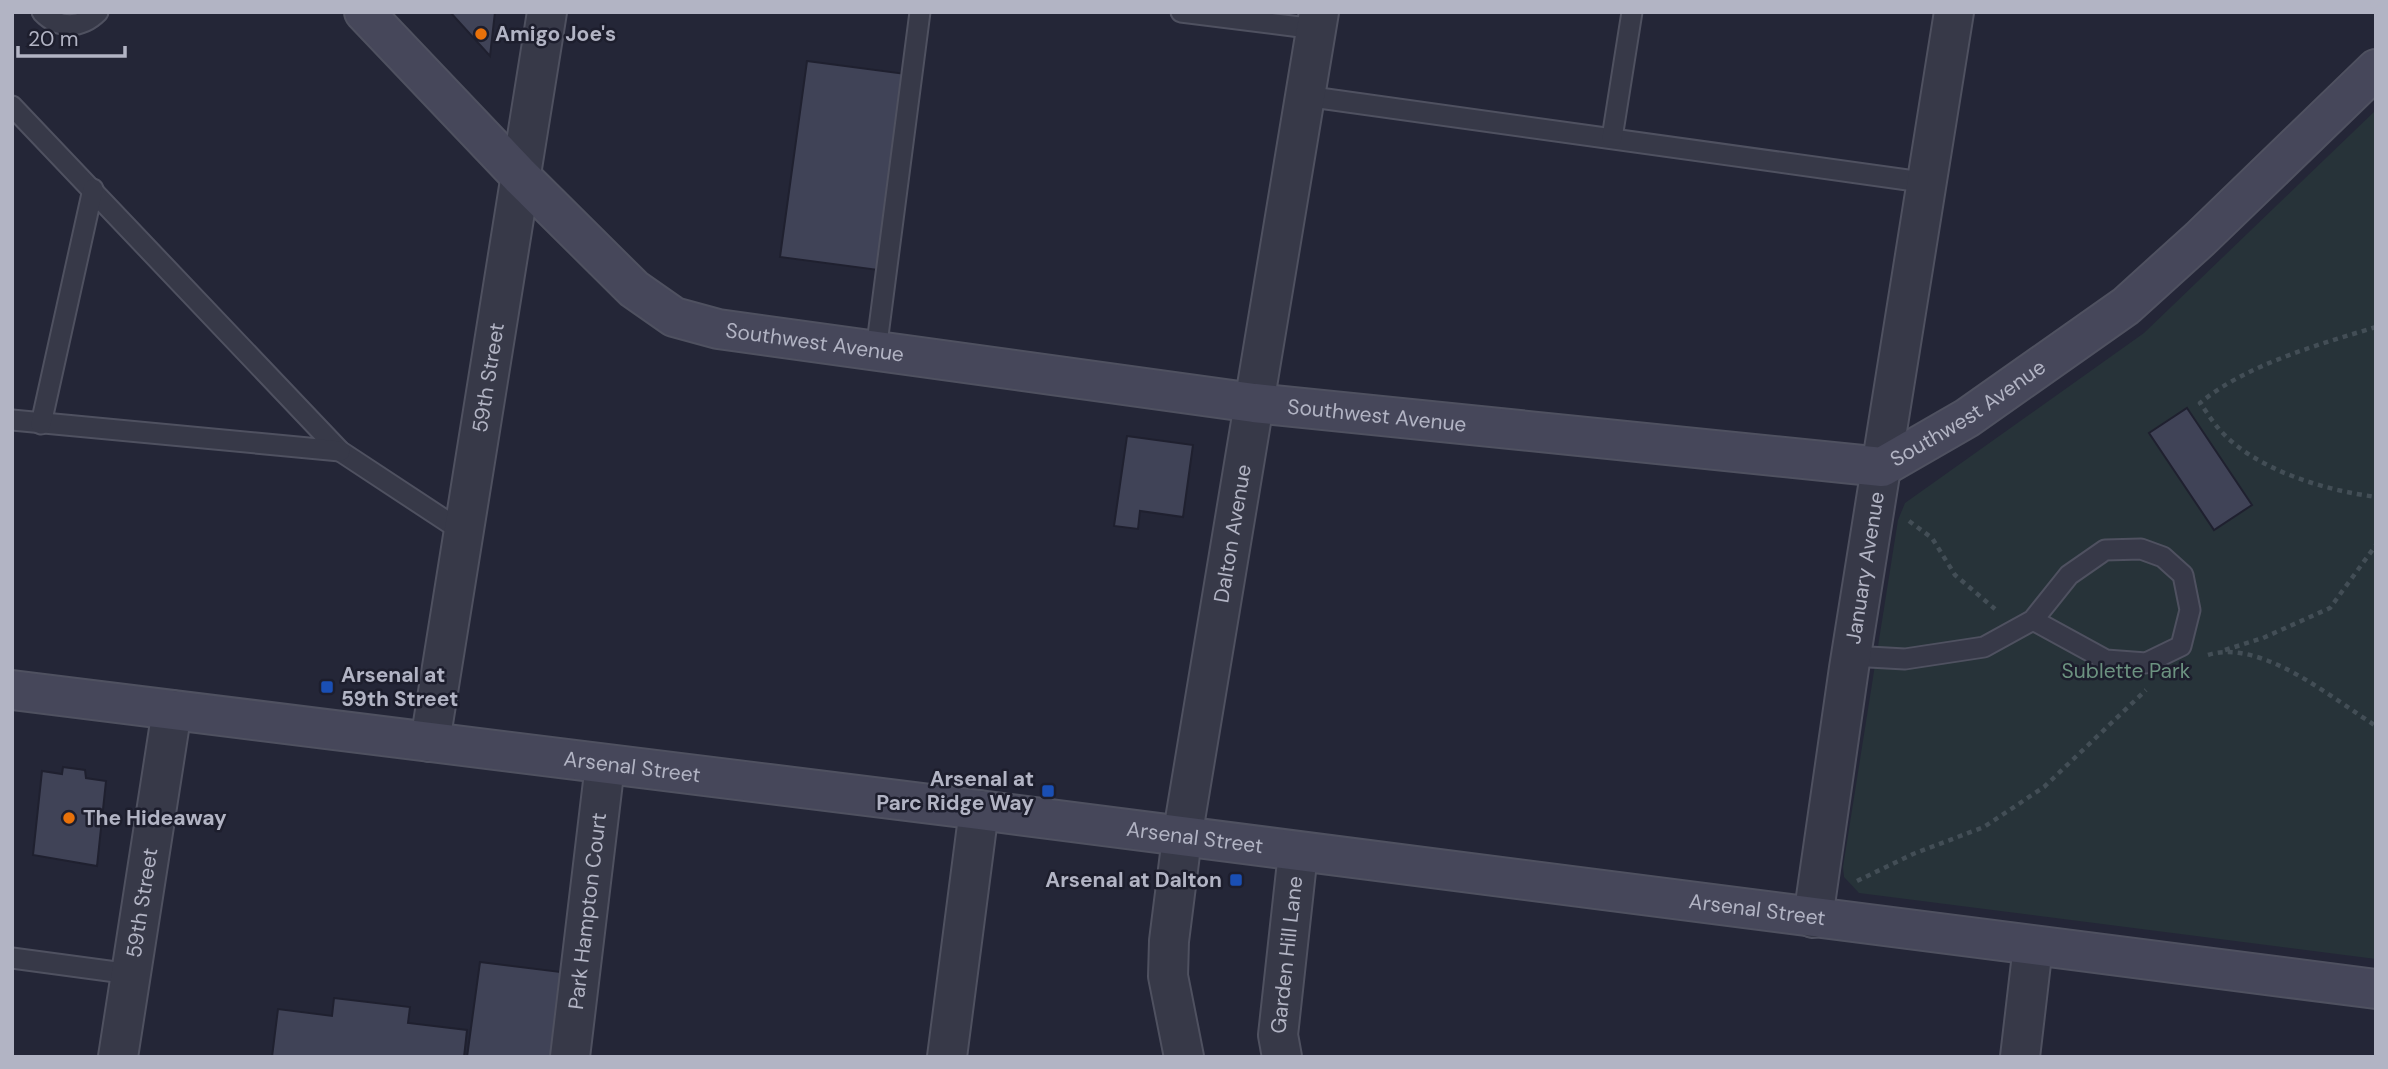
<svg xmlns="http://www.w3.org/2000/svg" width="2388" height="1069" font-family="'DM Sans',sans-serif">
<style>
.green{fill:#273339}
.building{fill:#404357;stroke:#1f202f;stroke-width:2}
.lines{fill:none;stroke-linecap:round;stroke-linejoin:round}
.lane-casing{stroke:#4f5160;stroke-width:23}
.street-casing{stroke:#4f5160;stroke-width:42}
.secondary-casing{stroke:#4f5160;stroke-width:42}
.path{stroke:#434e56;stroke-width:4.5;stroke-dasharray:5 5;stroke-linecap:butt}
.lane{stroke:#373948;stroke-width:19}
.street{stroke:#373948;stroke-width:38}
.secondary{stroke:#46475a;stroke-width:38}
.food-dot{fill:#e8710a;stroke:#1d1e2d;stroke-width:2.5}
.transit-dot{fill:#1a4fb4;stroke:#1d1e2d;stroke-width:2.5}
.labels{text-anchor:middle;stroke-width:5;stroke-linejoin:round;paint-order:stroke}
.poi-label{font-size:21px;font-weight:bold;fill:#b2b4c4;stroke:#1d1e2d;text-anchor:start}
.street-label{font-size:21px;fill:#b2b4c4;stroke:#1d1e2d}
.park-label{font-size:21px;fill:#6c9280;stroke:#1d1e2d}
</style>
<rect width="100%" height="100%" fill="#242637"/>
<polygon class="green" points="2376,110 2376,959 1859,893 1844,877 1843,867 1898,520 1905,503 2144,333"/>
<g class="building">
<polygon points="450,12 495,12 490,56"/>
<polygon points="807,61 906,74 878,270 780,257"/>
<polygon points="2187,408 2252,505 2214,530 2149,433"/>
<polygon points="1127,436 1193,445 1183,517 1140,511 1138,529 1114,526"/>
<polygon points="63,767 85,770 86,778 106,781 97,866 33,855 42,771 62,774"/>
<polygon points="480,962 569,973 558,1057 467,1057"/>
<polygon points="334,998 410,1007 408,1023 467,1030 464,1057 272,1057 278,1009 332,1016"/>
</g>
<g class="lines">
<defs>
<g id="lane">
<path d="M42,12C59,30 82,28 98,12"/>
<polyline points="1181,12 1316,29"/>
<polyline points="1305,96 1929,183"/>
<polyline points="12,106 340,451 463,532"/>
<polyline points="1612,138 1632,12"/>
<polyline points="876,351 920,12"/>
<polyline points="12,420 340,451"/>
<polyline points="41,424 93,189"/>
<polyline points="1851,656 1905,659 1984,647 2033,620 2106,660 2146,663 2181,646 2190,610 2183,575 2163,557 2141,549 2105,550 2069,575 2033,620"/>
<polyline points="12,958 131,974"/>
</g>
<g id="street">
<path id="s1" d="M430,742L547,12"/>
<path id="s2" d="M1813,918L1849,668L1954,12"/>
<path id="s3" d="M118,1057L172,710"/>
<path id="s4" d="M570,1057L605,765"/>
<polyline points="947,1057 979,810"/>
<path id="s5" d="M1184,1057L1168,976L1169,941L1182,838L1319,12"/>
<path id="s6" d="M1282,1057L1278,1035L1298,853"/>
<polyline points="2020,1057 2033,946"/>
</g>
<g id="secondary">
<path id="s7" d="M364,12L520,176L634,289L674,317L718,329L1254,403L1882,467L1967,418L2126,306L2200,239L2376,69"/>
<path id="s8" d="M12,690L979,810L2376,989"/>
</g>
</defs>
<use href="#lane" class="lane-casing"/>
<use href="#street" class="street-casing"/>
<use href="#secondary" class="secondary-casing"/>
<g class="path">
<path d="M2376,327C2320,344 2245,365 2200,403C2206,411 2212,421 2219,429C2255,470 2324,490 2376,497"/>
<polyline points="1909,521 1932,538 1955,575 1995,609"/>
<polyline points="2225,650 2263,638 2330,608 2376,545"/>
<path d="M2208,655C2261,638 2333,699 2376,726"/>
<polyline points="1857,881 1913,854 1984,827 2044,787 2146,690"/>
</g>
<use href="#lane" class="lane"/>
<use href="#street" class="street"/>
<use href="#secondary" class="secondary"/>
</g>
<g class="food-dot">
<circle cx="481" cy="34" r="7"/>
<circle cx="69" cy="818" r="7"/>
</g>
<g class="transit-dot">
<rect x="320" y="680" width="14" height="14" rx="3.5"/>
<rect x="1041" y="784" width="14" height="14" rx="3.5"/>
<rect x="1229" y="873" width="14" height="14" rx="3.5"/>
</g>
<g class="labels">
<g class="poi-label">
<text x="495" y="41">Amigo Joe's</text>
<text x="341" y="682">Arsenal at<tspan x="341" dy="24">59th Street</tspan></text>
<text x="1034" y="786" text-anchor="end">Arsenal at<tspan x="1034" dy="24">Parc Ridge Way</tspan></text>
<text x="83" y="825">The Hideaway</text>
<text x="1222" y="887" text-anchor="end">Arsenal at Dalton</text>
</g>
<g class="street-label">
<text dy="7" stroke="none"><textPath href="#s7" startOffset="579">Southwest Avenue</textPath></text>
<text dy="7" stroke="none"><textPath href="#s1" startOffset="369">59th Street</textPath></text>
<text dy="7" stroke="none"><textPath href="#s7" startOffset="1755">Southwest Avenue</textPath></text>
<text dy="7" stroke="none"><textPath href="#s7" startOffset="1146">Southwest Avenue</textPath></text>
<text dy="7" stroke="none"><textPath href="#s5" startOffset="530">Dalton Avenue</textPath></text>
<text dy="7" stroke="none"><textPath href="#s2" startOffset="354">January Avenue</textPath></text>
<text dy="7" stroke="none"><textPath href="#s8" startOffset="625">Arsenal Street</textPath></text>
<text dy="7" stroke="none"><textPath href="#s8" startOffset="1192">Arsenal Street</textPath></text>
<text dy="7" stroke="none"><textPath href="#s3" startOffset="156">59th Street</textPath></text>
<text dy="7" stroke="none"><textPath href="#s4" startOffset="147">Park Hampton Court</textPath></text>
<text dy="7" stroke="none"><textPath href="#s8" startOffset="1759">Arsenal Street</textPath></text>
<text dy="7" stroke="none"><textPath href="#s6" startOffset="103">Garden Hill Lane</textPath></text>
</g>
<g class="park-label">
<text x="2126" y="678">Sublette Park</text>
</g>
</g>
<rect width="2388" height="1069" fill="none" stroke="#b2b4c4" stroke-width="28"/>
<path d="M18 46v10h107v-10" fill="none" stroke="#b2b4c4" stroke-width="3.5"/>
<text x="28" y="46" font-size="21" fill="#b2b4c4" stroke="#1d1e2d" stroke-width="5" paint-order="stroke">20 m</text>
</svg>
